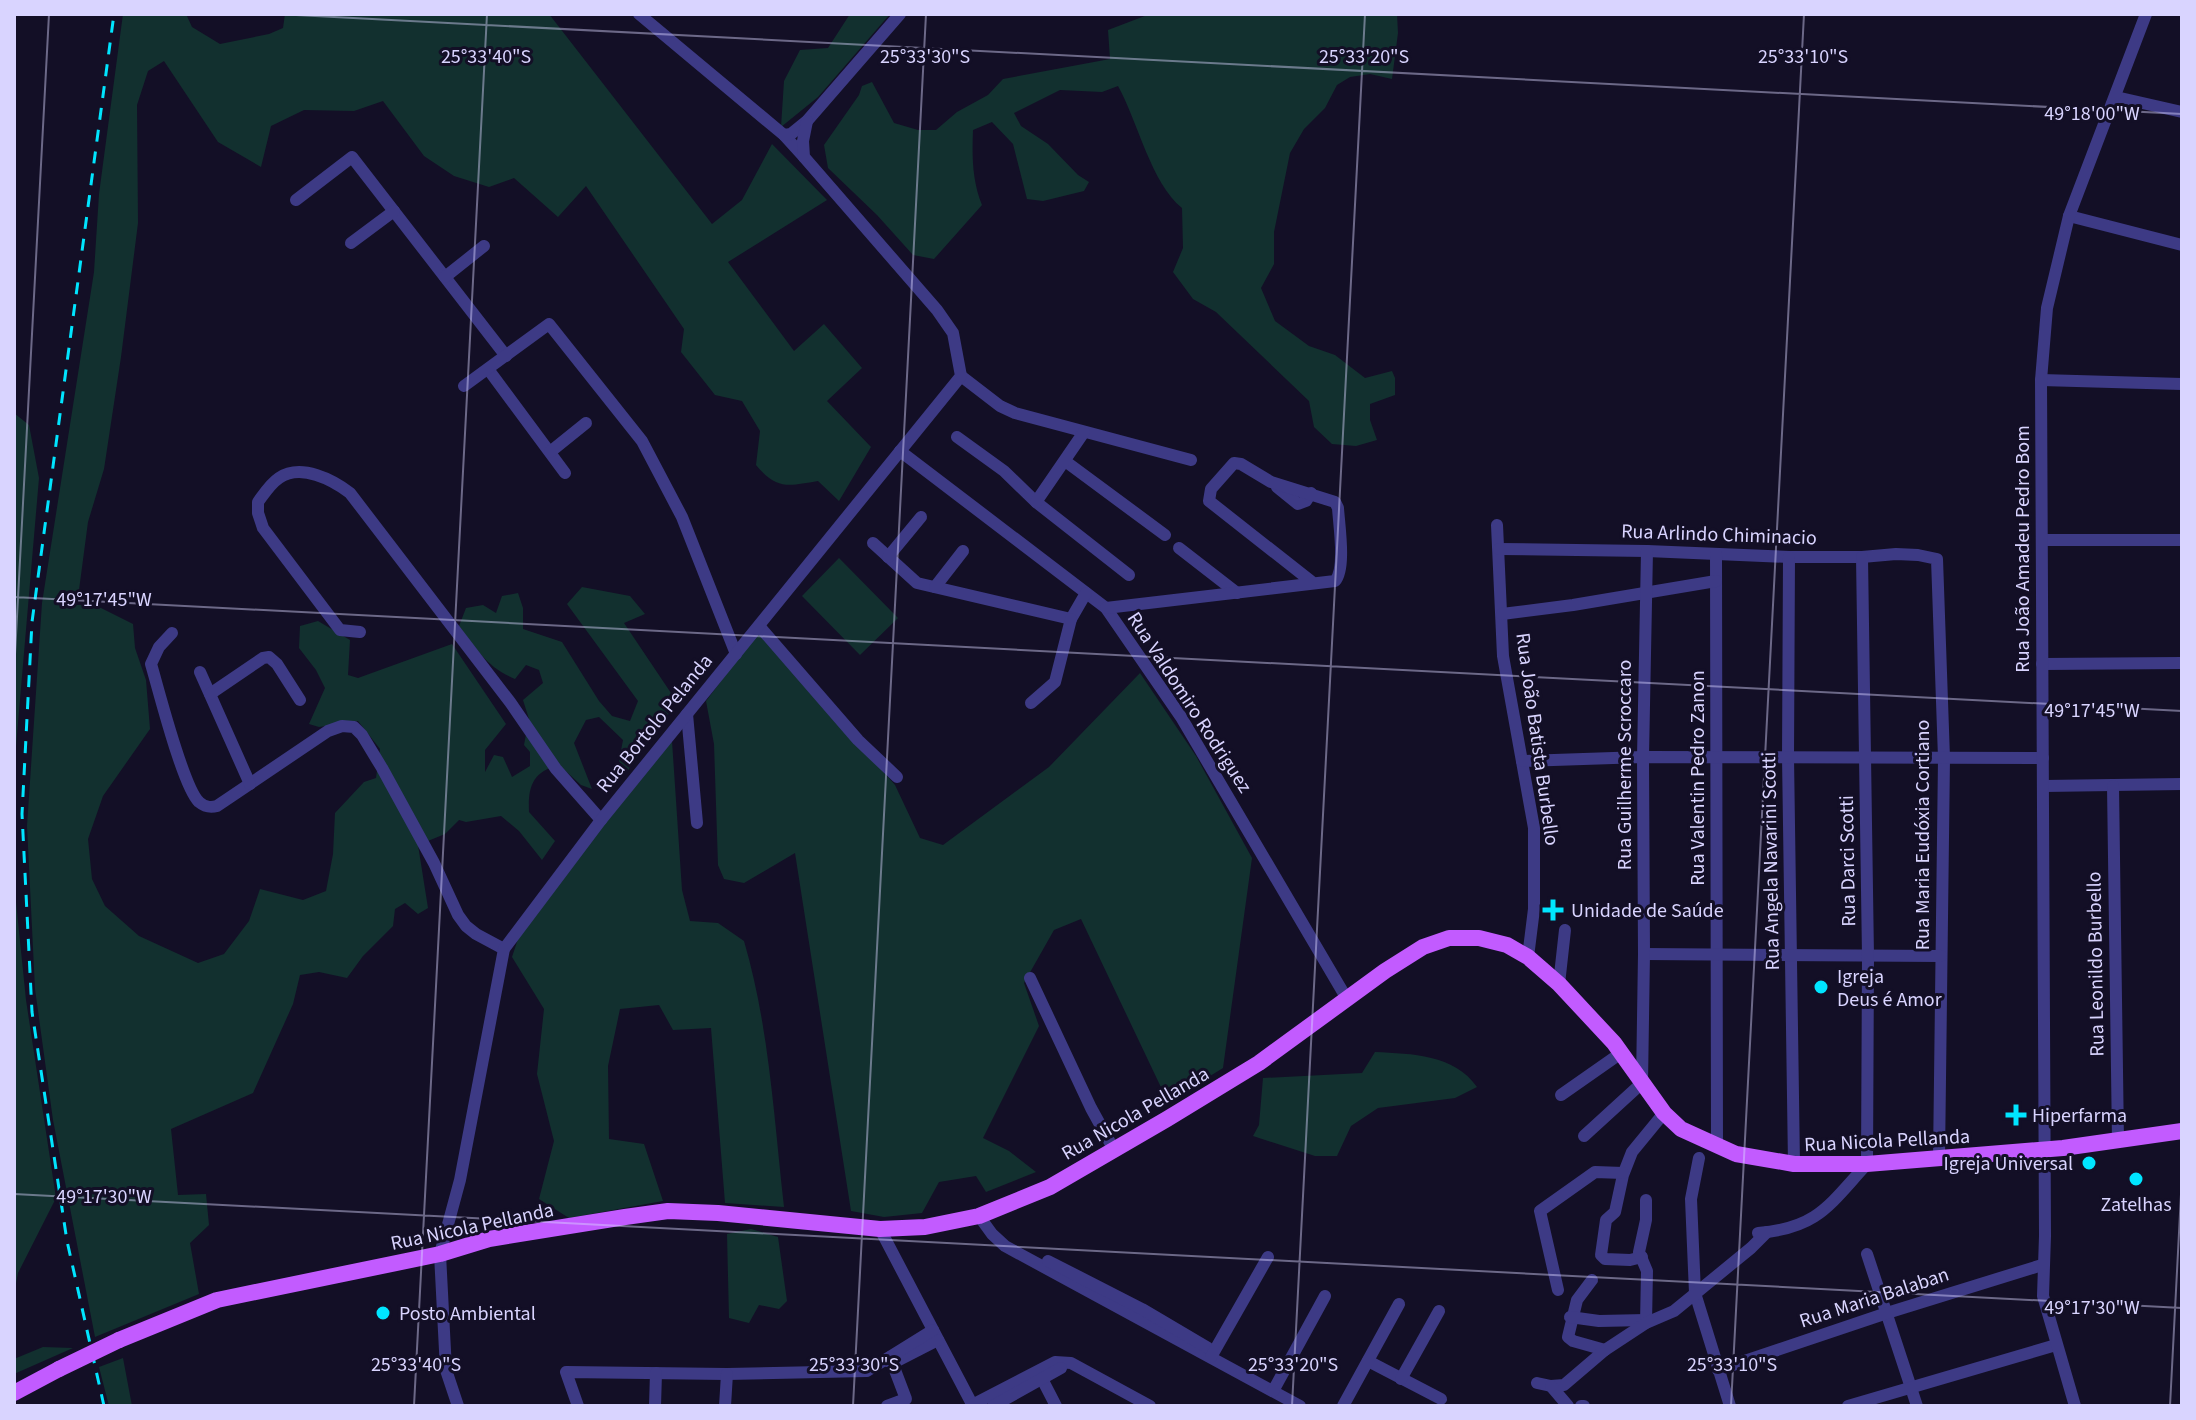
<svg xmlns="http://www.w3.org/2000/svg" width="2196" height="1420" font-family="'Source Sans 3',sans-serif">
<style>
.green{fill:#12302f}
.lines{fill:none;stroke-linecap:round;stroke-linejoin:round}
.minor{stroke:#3d3a85;stroke-width:12}
.major{stroke:#c25bff;stroke-width:16}
.rail{stroke:#00e5ff;stroke-width:3;stroke-dasharray:12 10;stroke-linecap:butt}
.major-bridge{stroke:#c25bff;stroke-width:16}
.ticks{fill:none;stroke:#d9d4ff;stroke-width:2;stroke-opacity:0.45}
.poi-dot{fill:#00e5ff;stroke:#130f26;stroke-width:3}
.labels{text-anchor:middle;stroke-width:6;stroke-linejoin:round;paint-order:stroke}
.street-label{font-size:20px;fill:#d9d4ff;stroke:#130f26}
.poi-label{font-size:20px;fill:#d9d4ff;stroke:#130f26;text-anchor:start}
.ticks-label{font-size:20px;text-anchor:middle;fill:#d9d4ff;stroke:#130f26;stroke-width:6;stroke-linejoin:round;paint-order:stroke}
</style>
<rect width="100%" height="100%" fill="#130f26"/>
<g class="green">
<path d="M123,14H186L192,27L220,44L269,34L283,28L285,14H549L712,224L742,200L772,144L827,200L728,262L794,351L824,324L862,368L827,401L871,447L839,501L818,481C788,486 777,490 756,465L760,431L742,401L715,395L681,352L684,329L586,186L558,217L514,178L489,187L454,176L424,156L383,101L354,111L304,110L271,126L261,167L218,142L164,61L148,71L137,105L138,223L121,357L104,469L88,522L77,605H95L133,624L135,648L146,680L150,729L103,796L88,839L92,879L105,906L139,936L198,963L224,954L249,921L260,889L303,900L326,891L333,854L335,813L364,782L376,778L380,749L358,721L319,727L309,724L325,688L316,670L299,648L300,626L318,621L350,640L348,675L358,678L452,644L506,724L485,750V772L494,755L503,757L512,777L530,766V752L524,745L529,719L523,700L543,683L539,670L526,665L515,679C488,668 476,649 459,626L466,608L483,605L496,613L502,596L518,593L523,608V629L562,642L599,701L612,716L630,721L638,701L567,604L582,587L630,596L645,614L624,623L675,699L670,712L626,773L619,761L623,740L599,717L586,720L574,743L592,789L581,785L559,765C532,772 528,787 529,812L555,841L542,860L519,831L501,816L466,822L459,820L445,834L418,845L428,908L418,914L405,903L395,909L393,926L363,956L347,978L319,972L300,975L293,1004L253,1093L171,1129L178,1195L206,1194L209,1225L190,1243L199,1294L95,1337L53,1120L35,989L27,826L42,603L94,272L99,194Z"/>
<polygon points="850,14 890,14 818,97 781,127 784,81 800,50 828,48"/>
<path d="M1150,14H1397L1398,33L1392,79L1370,74L1350,77L1337,85L1325,108L1304,129L1290,153L1274,232V264L1261,288L1275,321L1309,346L1335,355L1365,378L1392,371L1395,378V395L1370,404V420L1377,440L1356,446L1332,444L1314,427L1309,401L1216,312L1193,299L1173,272L1183,248L1182,208C1151,183 1138,122 1118,86L1102,92L1060,90L1014,113L1021,126L1048,144L1078,175L1089,182L1084,191L1043,201L1027,199L1013,144L992,122L973,130C972,156 972,180 982,205L934,259L913,255L877,215L828,168L824,145L859,95L862,86L872,82L894,123L918,130H936L957,112L988,95L1003,79L1110,59L1108,30Z"/>
<polygon points="14,413 29,425 39,478 15,758 15,892 26,1000 56,1198 18,1273 14,1294"/>
<polygon points="839,558 898,618 860,655 802,596"/>
<polygon points="759,631 895,785 920,838 943,845 1049,767 1140,673 1196,756 1252,858 1223,1068 1168,1102 1081,919 1054,930 1024,983 1039,1026 983,1138 1009,1151 1036,1172 986,1192 976,1176 939,1182 922,1213 884,1217 851,1211 795,853 744,883 724,879 718,865 714,744 706,701"/>
<path d="M672,741L682,890L690,921L718,923L744,941C769,1026 774,1118 784,1207L725,1203L711,1028L673,1030L659,1005L620,1009L608,1066L609,1139L644,1144L663,1201L569,1218L539,1199L554,1141L537,1074L544,1009L512,957L521,930L584,847Z"/>
<path d="M1375,1052C1412,1054 1454,1054 1477,1087L1455,1098L1378,1108L1351,1126L1337,1156H1315L1253,1136L1259,1125L1263,1078L1362,1073Z"/>
<polygon points="751,1229 778,1237 787,1301 779,1309 759,1305 749,1323 729,1318 727,1234"/>
<polygon points="43,1347 73,1348 14,1374 14,1359"/>
<polygon points="123,1358 132,1406 109,1406 99,1367"/>
</g>
<g class="lines">
<g class="minor">
<polyline points="639,14 784,135 804,157"/>
<polyline points="2116,97 2182,112"/>
<polyline points="784,135 791,134 807,121 900,14"/>
<polyline points="296,200 352,157 506,356"/>
<polyline points="2069,216 2182,245"/>
<polyline points="351,243 394,211"/>
<polyline points="445,277 484,246"/>
<polyline points="488,369 565,473"/>
<polyline points="961,376 1000,406 1015,413 1191,460"/>
<polyline points="2041,380 2182,384"/>
<polyline points="464,386 549,324 642,441 682,517 736,654"/>
<polyline points="957,437 1004,471 1036,502 1129,575"/>
<polyline points="900,451 1106,608 1181,717 1347,999"/>
<polyline points="550,452 586,423"/>
<polyline points="1065,461 1165,535"/>
<polyline points="1277,487 1298,504 1306,501 1311,493"/>
<polyline points="1036,502 1084,432"/>
<polyline points="1497,525 1503,656 1534,828 1534,909 1528,957"/>
<polyline points="2043,540 2182,540"/>
<polyline points="873,543 917,583 1071,619 1086,593"/>
<polyline points="1179,548 1237,593"/>
<polyline points="1499,549 1647,551 1789,557 1862,557 1896,554 1918,555 1937,559 1944,758 1939,1159"/>
<polyline points="1716,554 1717,1147"/>
<polyline points="888,557 921,517"/>
<polyline points="1789,557 1788,757 1794,1164"/>
<polyline points="935,587 963,551"/>
<path d="M1106,608L1335,581C1346,569 1339,525 1338,508L1335,502L1271,482L1241,464L1234,463L1211,489L1209,501L1312,582"/>
<polyline points="1502,614 1573,605 1716,581"/>
<polyline points="759,626 858,740 897,777"/>
<path d="M360,632L340,630L263,528L258,513V502C264,494 270,484 279,478C301,463 333,480 350,493L510,702L556,769L601,820"/>
<path d="M172,633L159,647L151,664C159,691 183,787 199,802C205,807 210,808 217,806L328,731L342,726L354,727L362,735L382,768L434,863L458,915L466,926L476,934L504,949"/>
<polyline points="2042,664 2182,663"/>
<polyline points="200,672 250,784"/>
<polyline points="210,694 263,658 269,657 277,664 300,700"/>
<polyline points="1031,703 1055,682 1071,619"/>
<polyline points="687,714 697,823"/>
<polyline points="1522,761 1643,757 2043,758"/>
<polyline points="2044,786 2182,784"/>
<polyline points="2113,786 2118,1141"/>
<polyline points="1644,954 1941,956"/>
<polyline points="1030,978 1091,1108 1113,1148"/>
<polyline points="1559,984 1565,930"/>
<polyline points="1561,1095 1621,1053"/>
<polyline points="1584,1136 1642,1083 1644,954 1643,757 1647,551"/>
<polyline points="1699,1158 1691,1199 1695,1293 1730,1406"/>
<polyline points="979,1216 992,1234 1005,1246 1300,1406"/>
<polyline points="880,1229 973,1406"/>
<path d="M1758,1233C1818,1228 1829,1205 1867,1164L1868,956L1862,557"/>
<polyline points="1867,1254 1917,1406"/>
<polyline points="1642,1257 1630,1260 1605,1259 1601,1255 1606,1220 1615,1212 1623,1175 1632,1152 1664,1113"/>
<polyline points="1048,1261 1142,1309 1208,1348"/>
<polyline points="1592,1280 1577,1300 1568,1337 1573,1341 1605,1350"/>
<polyline points="1558,1290 1540,1211 1595,1172 1623,1173"/>
<polyline points="1570,1317 1599,1321 1646,1320"/>
<polyline points="1646,1323 1647,1271 1639,1252 1646,1220 1646,1200"/>
<polyline points="1211,1357 1268,1257"/>
<polyline points="887,1361 899,1360 938,1340"/>
<polyline points="1368,1361 1441,1399"/>
<polyline points="1718,1370 1887,1313 2042,1265"/>
<polyline points="1039,1373 1056,1406"/>
<polyline points="1401,1379 1439,1311"/>
<polyline points="1537,1383 1551,1386 1564,1385 1605,1350 1646,1323 1674,1311 1751,1248 1767,1232"/>
<polyline points="1551,1386 1568,1406"/>
<polyline points="1273,1391 1325,1296"/>
<polyline points="972,1405 1055,1362 1071,1363 1150,1406"/>
<polyline points="458,1406 446,1370 440,1254 460,1180 504,949 601,820 961,376 953,333 937,310 804,157 803,141 807,121"/>
<polyline points="578,1406 566,1372 727,1374 867,1371 933,1330"/>
<polyline points="655,1406 656,1373"/>
<polyline points="725,1406 727,1374"/>
<polyline points="887,1406 906,1399 890,1357"/>
<polyline points="993,1406 1061,1368"/>
<polyline points="1343,1406 1399,1304"/>
<polyline points="1581,1406 1584,1406"/>
<polyline points="1848,1406 2056,1345"/>
<polyline points="2075,1406 2043,1296 2045,1236 2041,380 2047,308 2069,216 2146,14"/>
</g>
<g class="major">
<polyline points="119,1340 217,1300 440,1254 489,1239 625,1217 668,1211 718,1213 880,1229 925,1227 979,1216 1050,1187 1167,1119 1259,1063 1385,971 1423,947 1449,938 1479,938 1507,945 1528,957 1559,984 1614,1043 1664,1113 1681,1129 1736,1154 1794,1164 1867,1164 2063,1148 2182,1131"/>
<polyline points="14,1393 59,1369"/>
</g>
<polyline class="rail" points="104,1406 67,1241 32,1012 22,814 32,622 114,14"/>
<polyline class="major-bridge" points="59,1369 119,1340"/>
</g>
<path class="ticks" d="M277,14L2182,114M14,597L2182,711M14,673L49,14M14,1194L2182,1308M414,1406L487,14M853,1406L926,14M1292,1406L1365,14M1731,1406L1804,14M2170,1406L2182,1175"/>
<g class="poi-dot">
<path d="M1549 898h8v8h8v8h-8v8h-8v-8h-8v-8h8z"/>
<circle cx="1821" cy="987" r="8"/>
<path d="M2012 1103h8v8h8v8h-8v8h-8v-8h-8v-8h8z"/>
<circle cx="2089" cy="1163" r="8"/>
<circle cx="2136" cy="1179" r="8"/>
<circle cx="383" cy="1313" r="8"/>
</g>
<g class="labels">
<g class="street-label">
<text transform="translate(1719 534) rotate(2)" y="7">Rua Arlindo Chiminacio</text>
<text transform="translate(2022 549) rotate(-90)" y="7">Rua João Amadeu Pedro Bom</text>
<text transform="translate(1190 702) rotate(57)" y="7">Rua Valdomiro Rodriguez</text>
<text transform="translate(654 723) rotate(-51)" y="7">Rua Bortolo Pelanda</text>
<text transform="translate(1538 739) rotate(82)" y="7">Rua João Batista Burbello</text>
<text transform="translate(1624 765) rotate(-90)" y="7">Rua Guilherme Scroccaro</text>
<text transform="translate(1697 778) rotate(-90)" y="7">Rua Valentin Pedro Zanon</text>
<text transform="translate(1922 835) rotate(-90)" y="7">Rua Maria Eudóxia Cortiano</text>
<text transform="translate(1770 861) rotate(-91)" y="7">Rua Angela Navarini Scotti</text>
<text transform="translate(1847 861) rotate(-91)" y="7">Rua Darci Scotti</text>
<text transform="translate(2095 964) rotate(-91)" y="7">Rua Leonildo Burbello</text>
<text transform="translate(1135 1113) rotate(-30)" y="7">Rua Nicola Pellanda</text>
<text transform="translate(1887 1140) rotate(-3)" y="7">Rua Nicola Pellanda</text>
<text transform="translate(472 1226) rotate(-12)" y="7">Rua Nicola Pellanda</text>
<text transform="translate(1874 1297) rotate(-18)" y="7">Rua Maria Balaban</text>
</g>
<g class="poi-label">
<text x="1571" y="917">Unidade de Saúde</text>
<text x="1837" y="983">Igreja<tspan x="1837" dy="23">Deus é Amor</tspan></text>
<text x="2032" y="1122">Hiperfarma</text>
<text x="2073" y="1170" text-anchor="end">Igreja Universal</text>
<text x="2136" y="1211" text-anchor="middle">Zatelhas</text>
<text x="399" y="1320">Posto Ambiental</text>
</g>
</g>
<g class="ticks-label">
<text x="486" y="63">25°33'40"S</text>
<text x="925" y="63">25°33'30"S</text>
<text x="1364" y="63">25°33'20"S</text>
<text x="1803" y="63">25°33'10"S</text>
<text x="2092" y="120">49°18'00"W</text>
<text x="104" y="606">49°17'45"W</text>
<text x="2092" y="717">49°17'45"W</text>
<text x="104" y="1203">49°17'30"W</text>
<text x="2092" y="1314">49°17'30"W</text>
<text x="416" y="1371">25°33'40"S</text>
<text x="854" y="1371">25°33'30"S</text>
<text x="1293" y="1371">25°33'20"S</text>
<text x="1732" y="1371">25°33'10"S</text>
</g>
<rect width="2196" height="1420" fill="none" stroke="#d9d4ff" stroke-width="32"/>
</svg>
